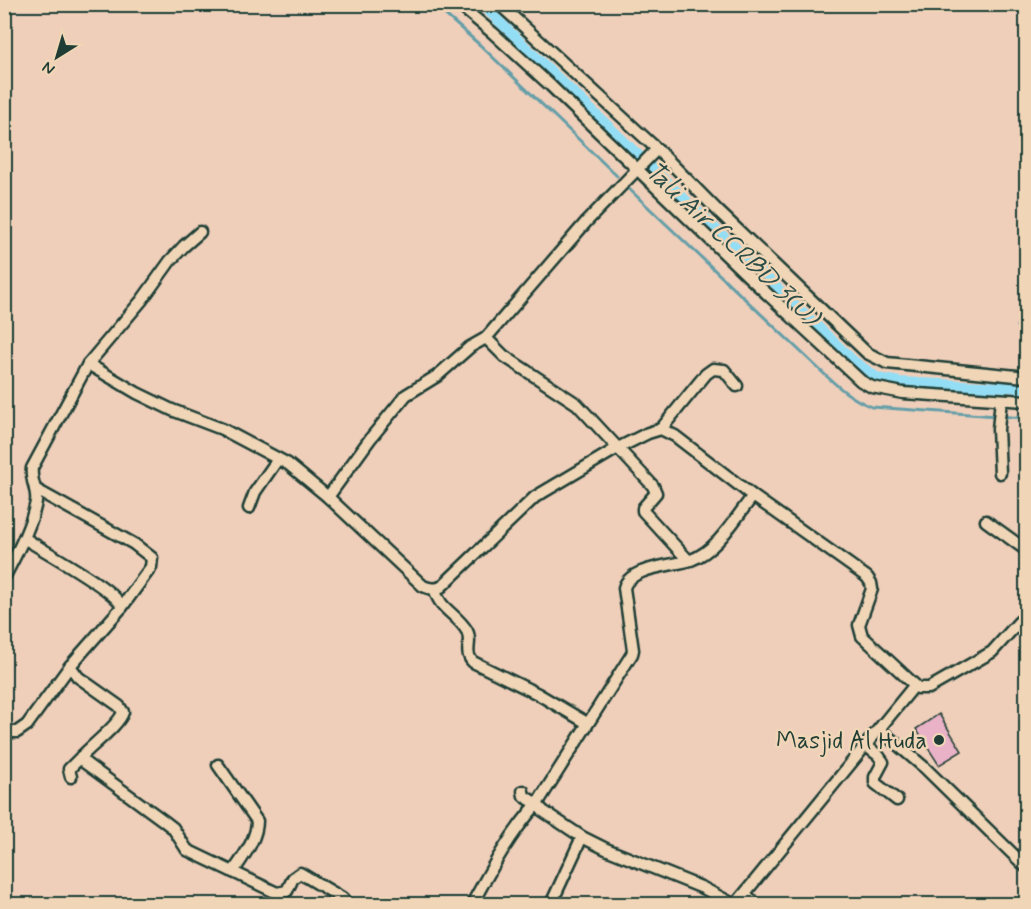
<svg xmlns="http://www.w3.org/2000/svg" width="1031" height="909" font-family="Mynerve,sans-serif">
<style>
.lines{fill:none;stroke-linecap:round;stroke-linejoin:round}
.stream{stroke:#659ea8;stroke-width:3}
.canal{stroke:#94def5;stroke-width:10}
.building{fill:#eab2c6;stroke:#1f3d34;stroke-width:1.5}
.minor-casing{stroke:#1f3d34;stroke-width:15}
.minor{stroke:#f0d6b7;stroke-width:10}
.poi-dot{fill:#1f3d34;stroke:#f0d6b7;stroke-width:2}
.labels{text-anchor:middle;stroke-width:5;stroke-linejoin:round;paint-order:stroke}
.poi-label{font-size:24px;fill:#1f3d34;stroke:#f0d6b7;text-anchor:end}
.water-label{font-size:26px;font-style:italic;fill:#2b4d47;stroke:#f0d6b7}
</style>
<rect width="100%" height="100%" fill="#efcfba"/>
<filter id="ink" filterUnits="userSpaceOnUse"><feTurbulence type="fractalNoise" baseFrequency=".0167" numOctaves="2"/><feDisplacementMap in="SourceGraphic" scale="12" xChannelSelector="R" yChannelSelector="G"/><feConvolveMatrix kernelMatrix="1 2 1 2 8 2 1 2 1" color-interpolation-filters="sRGB"/></filter>
<g filter="url(#ink)">
<g class="lines">
<g class="stream">
<polyline points="433,4 480,45 617,176"/>
<path d="M627,187L821,371C837,386 851,399 872,407L1026,418"/>
<polyline points="1026,316 1017,326 1026,335"/>
</g>
<polyline class="canal" points="481,4 854,361 878,378 900,382 1026,388"/>
</g>
<polygon class="building" points="939,714 962,751 939,765 916,729"/>
<g class="lines">
<defs>
<g id="minor">
<polyline points="458,4 493,33 551,86 749,277 861,381 872,387 903,393 1026,401"/>
<polyline points="499,4 657,149 718,211 867,353 887,363 1026,377"/>
<polyline points="657,149 587,221 486,338 504,356 577,404 653,486 656,493 643,508 643,511 688,560"/>
<path d="M88,364L137,393L172,410L222,429L288,464L328,497L423,586C429,589 434,590 441,587L535,497L616,449L648,433L661,429L675,436L753,496L867,577L871,583L872,589L859,625L862,636L918,688H929L992,652L1018,623L1026,616"/>
<polyline points="661,429 706,374 713,369 724,370 737,386"/>
<polyline points="1000,473 998,429 1001,400"/>
<polyline points="35,489 134,544 152,558 151,567 122,607"/>
<polyline points="328,497 370,439 406,395 437,376 470,347 486,338"/>
<polyline points="249,508 255,492 278,459"/>
<polyline points="986,521 1026,550"/>
<path d="M24,538C42,550 118,591 122,607L70,666L78,677L119,706L123,712C120,724 92,745 82,756L85,763L164,821L173,828L187,850L277,893L287,891L293,878L300,873L342,898L348,904"/>
<path d="M4,578C16,554 31,528 36,502C38,490 30,480 32,468L88,364L142,300L170,261L184,246L200,232"/>
<path d="M435,590C439,609 458,615 467,631C473,642 463,652 473,662L538,694L587,723"/>
<polyline points="879,729 925,768 1026,867"/>
<polyline points="4,732 17,732 27,725 70,666"/>
<polyline points="865,745 878,755 883,762 875,777 875,783 897,800"/>
<path d="M218,765L257,821C257,839 243,857 233,872"/>
<polyline points="71,777 69,769 82,756"/>
<polyline points="523,791 524,796 537,804 543,811 582,837 606,849 703,888 733,904"/>
<polyline points="745,894 756,904"/>
<path d="M472,904C491,869 510,834 537,804L632,654L633,650L624,588C629,567 673,566 691,560C718,550 735,518 753,496"/>
<polyline points="551,904 582,837"/>
<polyline points="736,904 914,686"/>
</g>
</defs>
<use href="#minor" class="minor-casing"/>
<use href="#minor" class="minor"/>
</g>
</g>
<circle class="poi-dot" cx="939" cy="740" r="6"/>
<g class="labels">
<g class="poi-label">
<text x="927" y="748">Masjid Al Huda</text>
</g>
<g class="water-label">
<text transform="translate(733 243) rotate(43)" y="9">Tali Air CCRBD 3(U)</text>
</g>
</g>
<rect width="1031" height="909" fill="none" stroke="#f0d6b7" stroke-width="24"/>
<rect x="12" y="12" width="1007" height="885" fill="none" stroke="#1f3d34" stroke-width="2" filter="url(#ink)"/>
<g transform="translate(57 57) rotate(217)" stroke="#f0d6b7" stroke-width="4.5" paint-order="stroke">
<path d="M0-4.5L10 22L0 15L-10 22Z" fill="#1f3d34"/>
<text y="-9" font-size="16" font-weight="bold" text-anchor="middle" fill="#1f3d34">N</text>
</g>
</svg>
